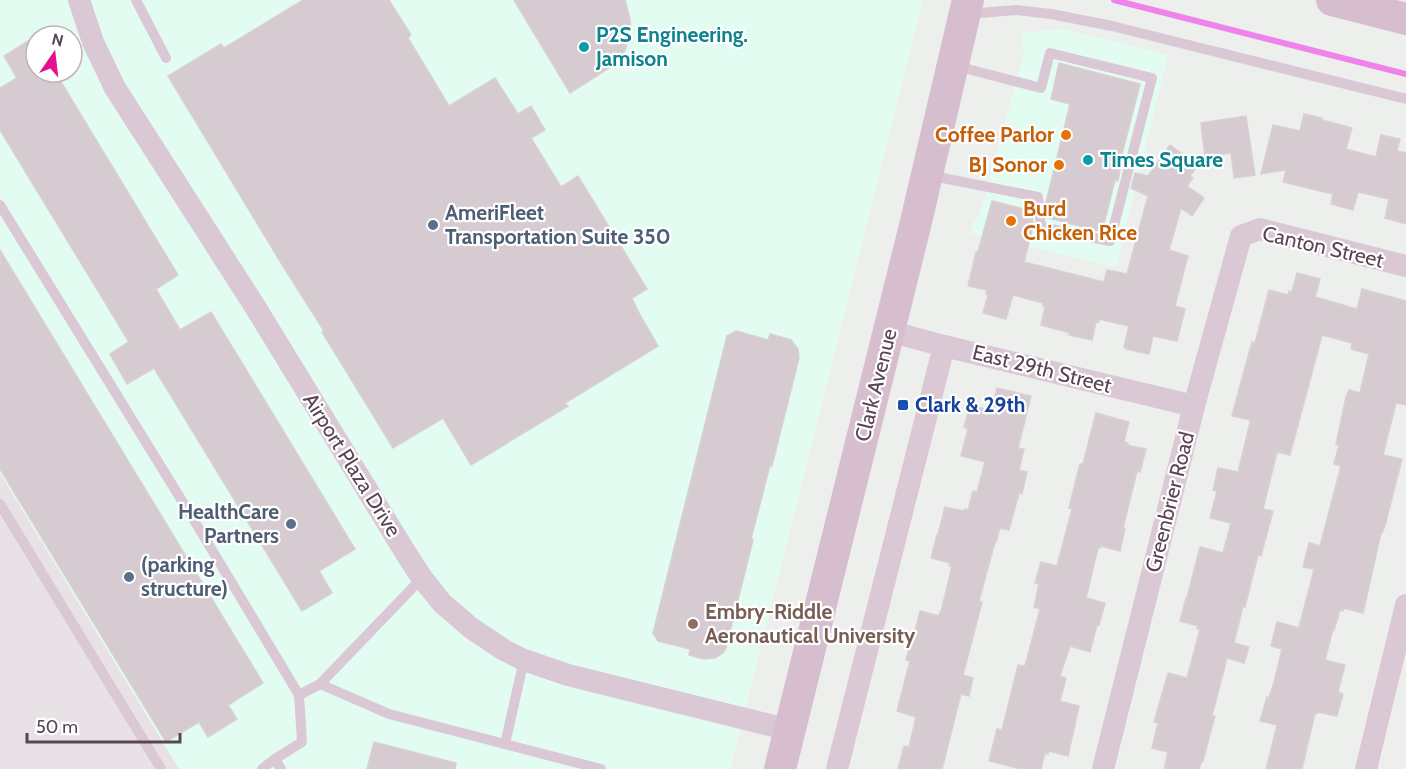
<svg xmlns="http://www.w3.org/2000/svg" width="1406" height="769" font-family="Cabin,sans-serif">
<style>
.commercial{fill:#e3fcf1;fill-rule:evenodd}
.airport{fill:#e8e1e5}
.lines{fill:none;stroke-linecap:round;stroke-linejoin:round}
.stream{stroke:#ef82eb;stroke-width:6}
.building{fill:#d5cbd0;stroke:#d9d0d4;stroke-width:1.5}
.lane{stroke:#dbc8d5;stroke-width:10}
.street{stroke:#dbc8d5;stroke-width:22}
.secondary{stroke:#d7bece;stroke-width:32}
.culture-dot{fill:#0f9aa8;stroke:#fff;stroke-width:2}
.food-dot{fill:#e8710a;stroke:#fff;stroke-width:2}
.service-dot{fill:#5c6f8a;stroke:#fff;stroke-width:2}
.transit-dot{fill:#1a4fb4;stroke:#fff;stroke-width:2}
.education-dot{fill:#8d6e63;stroke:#fff;stroke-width:2}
.labels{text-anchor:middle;stroke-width:4.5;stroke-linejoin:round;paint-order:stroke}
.culture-label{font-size:21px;font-weight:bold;fill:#0d838f;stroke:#fff;text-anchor:start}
.food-label{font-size:21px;font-weight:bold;fill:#c56008;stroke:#fff;text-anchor:end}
.service-label{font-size:21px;font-weight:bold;fill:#4e5e75;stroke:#fff;text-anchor:start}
.street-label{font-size:21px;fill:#5a4454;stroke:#fff}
.transit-label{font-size:21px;font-weight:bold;fill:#164399;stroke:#fff;text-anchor:start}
.education-label{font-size:21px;font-weight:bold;fill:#785e54;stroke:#fff;text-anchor:start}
</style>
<rect width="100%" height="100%" fill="#edefec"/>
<g class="commercial">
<path d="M0,0H923L730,769H179L0,473ZM36,36H72V72H36Z"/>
<polygon points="1061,29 1168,55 1116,267 971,233 974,221 980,215 1024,52 1022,33"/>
</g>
<polygon class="airport" points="0,473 179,769 0,769"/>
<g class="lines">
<polyline class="stream" points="1114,0 1406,74"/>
</g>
<g class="building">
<polygon points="303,0 389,0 411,35 408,38 449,106 495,78 518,114 531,106 545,130 531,138 561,187 578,176 647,289 632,298 640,315 658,346 565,403 568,406 471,465 443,418 393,448 322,332 324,331 281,263 168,76 221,44 224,48"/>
<polygon points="514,0 625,0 630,19 631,32 624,53 617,63 570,93"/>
<polygon points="36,36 36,72 55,72 178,275 156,289 180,330 211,312 355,549 319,571 332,593 302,611 154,368 127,384 110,354 129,342 0,130 0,88 17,78 4,56"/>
<polygon points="1059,63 1140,84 1118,170 1120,170 1118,181 1115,180 1102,232 1048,218 1046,202 1070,104 1051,99"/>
<polygon points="1304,114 1322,118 1322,120 1352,128 1346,149 1376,157 1381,135 1400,139 1397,151 1406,153 1406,224 1385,218 1389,199 1358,192 1353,210 1331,204 1333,194 1283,182 1286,170 1261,174 1273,125 1300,131"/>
<polygon points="1246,116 1255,175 1234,178 1231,153 1205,157 1201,123"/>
<polygon points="1170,145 1198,165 1190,176 1193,178 1187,186 1204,198 1192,216 1181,208 1169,250 1188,256 1175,306 1185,309 1177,341 1153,336 1149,354 1126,349 1127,348 1124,347 1129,326 1099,319 1099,322 1096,322 1092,340 1069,335 1070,333 1041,325 1045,307 1043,306 1043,303 1013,295 1006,319 983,313 988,295 986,294 987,290 968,286 976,252 978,252 992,201 1032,211 1033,227 1024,262 1104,282 1107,270 1127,274 1148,196 1131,188 1135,173 1148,176"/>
<polygon points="0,250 263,683 228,705 237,719 208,737 199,722 166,742 0,469"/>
<polygon points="1297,273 1320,279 1315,297 1357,309 1362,289 1406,301 1406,405 1396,403 1383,455 1402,459 1385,526 1382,533 1381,533 1363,613 1344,608 1343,611 1340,610 1334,630 1333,629 1325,660 1345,665 1338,692 1343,694 1337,716 1318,712 1317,714 1315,713 1302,769 1266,769 1277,725 1260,721 1267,697 1269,698 1274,682 1282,649 1271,646 1277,622 1299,628 1314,569 1303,567 1309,543 1320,546 1341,466 1334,464 1339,445 1336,444 1346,397 1349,390 1360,393 1369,354 1351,349 1352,343 1322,335 1290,455 1277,452 1263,509 1273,511 1261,556 1258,555 1245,607 1243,606 1234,643 1249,647 1244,663 1227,658 1212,716 1215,716 1203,761 1202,761 1199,769 1164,769 1168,752 1152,748 1158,723 1154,722 1168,673 1187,678 1200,629 1197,629 1198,626 1180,621 1186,598 1187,598 1200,547 1223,553 1231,523 1210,518 1217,491 1213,490 1218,468 1238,472 1250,423 1250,420 1232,416 1238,393 1252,342 1255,343 1269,290 1288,295 1289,291 1292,292"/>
<polygon points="736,331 768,340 770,334 791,340 798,349 799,358 772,466 770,465 751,539 753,540 726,648 723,653 715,658 704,659 689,655 690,649 658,641 653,633 727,336"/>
<polygon points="997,388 1031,396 1018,448 1024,449 1019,470 1027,472 1022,494 1019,493 1009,530 1000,528 996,542 995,542 979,601 982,602 963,675 973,678 969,696 961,694 942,769 898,769 904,746 909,747 916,717 897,711 910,661 906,660 912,638 913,639 920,611 939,616 940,612 941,612 952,566 949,566 950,563 931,558 937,535 938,535 945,507 964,511 965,509 968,510 973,491 977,492 985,462 961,456 968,429 964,427 970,405 988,410 989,407 992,408"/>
<polygon points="1096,413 1129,422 1124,442 1128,443 1127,445 1146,449 1140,472 1137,471 1123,528 1125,529 1120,551 1101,546 1100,548 1098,548 1086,598 1105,603 1099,625 1097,625 1090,652 1070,646 1060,676 1066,678 1060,701 1079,706 1068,756 1049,751 1048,754 1045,753 1041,769 1021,769 989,761 997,729 1002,730 1018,665 1025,666 1040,609 1034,607 1039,584 1035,583 1041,562 1057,566 1072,509 1069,508 1080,464 1083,464"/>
<polygon points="374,742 456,763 455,769 367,769"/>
</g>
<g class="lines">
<g class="lane">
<polyline points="136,0 166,58"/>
<polyline points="968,14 1016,10 1051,14 1112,26 1406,99"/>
<polyline points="928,175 1038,197 1041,227 1110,241 1152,78 1050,53 1041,88 956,66"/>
<polyline points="0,205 203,535 299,695 302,742 275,759 281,769"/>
<polyline points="0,504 161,769"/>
<polyline points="320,684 389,714 601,769"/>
<polyline points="299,695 320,684 422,578"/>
<polyline points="505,744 524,660"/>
<polyline points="262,769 275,759"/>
</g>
<g class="street">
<polyline points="79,0 93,42 115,88 254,305 407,555 422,578 442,603 471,628 504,650 524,660 568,675 790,730"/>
<polyline points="889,331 944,346 1194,406"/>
<polyline points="837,769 944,346"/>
<polyline points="1103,769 1194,406 1241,236 1260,229 1406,266"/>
<polyline points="1366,769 1406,605"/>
</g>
<g class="secondary">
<polyline points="1332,0 1406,19"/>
<polyline points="780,769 914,230 968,0"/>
</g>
</g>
<g class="culture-dot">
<circle cx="584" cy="47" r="6"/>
<circle cx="1088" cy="160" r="6"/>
</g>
<g class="food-dot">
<circle cx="1066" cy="135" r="6"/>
<circle cx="1059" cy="165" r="6"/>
<circle cx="1011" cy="221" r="6"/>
</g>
<g class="service-dot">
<circle cx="433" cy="225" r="6"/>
<circle cx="291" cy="524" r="6"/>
<circle cx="129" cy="577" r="6"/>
</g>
<rect class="transit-dot" x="897" y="399" width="12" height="12" rx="3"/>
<circle class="education-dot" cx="693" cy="624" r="6"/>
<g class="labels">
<g class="culture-label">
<text x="596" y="42">P2S Engineering.<tspan x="596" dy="24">Jamison</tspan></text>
<text x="1100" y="167">Times Square</text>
</g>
<g class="food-label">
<text x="1054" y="142">Coffee Parlor</text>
<text x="1047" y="172">BJ Sonor</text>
<text x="1023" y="216" text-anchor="start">Burd<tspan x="1023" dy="24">Chicken Rice</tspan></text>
</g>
<g class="service-label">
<text x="445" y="220">AmeriFleet<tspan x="445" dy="24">Transportation Suite 350</tspan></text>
<text x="279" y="519" text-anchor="end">HealthCare<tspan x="279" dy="24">Partners</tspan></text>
<text x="141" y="572">(parking<tspan x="141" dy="24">structure)</tspan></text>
</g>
<g class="street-label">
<text transform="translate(1323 247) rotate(13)" y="7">Canton Street</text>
<text transform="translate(1042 369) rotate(14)" y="7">East 29th Street</text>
<text transform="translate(876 385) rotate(-76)" y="7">Clark Avenue</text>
<text transform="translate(352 465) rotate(58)" y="7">Airport Plaza Drive</text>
<text transform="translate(1170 502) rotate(-76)" y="7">Greenbrier Road</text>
</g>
<g class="transit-label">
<text x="915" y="412">Clark &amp; 29th</text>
</g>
<g class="education-label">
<text x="705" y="619">Embry-Riddle<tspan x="705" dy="24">Aeronautical University</tspan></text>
</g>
</g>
<g transform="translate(54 54) rotate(14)"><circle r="28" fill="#ffffff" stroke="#bdb4bb" stroke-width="1.5"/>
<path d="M0-4.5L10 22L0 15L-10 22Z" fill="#e51090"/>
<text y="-9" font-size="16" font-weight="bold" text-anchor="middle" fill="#5a4454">N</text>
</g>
<path d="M27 733v9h153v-9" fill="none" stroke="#5a4454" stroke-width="3"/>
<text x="36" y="733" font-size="18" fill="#5a4454" stroke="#ffffff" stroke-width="4.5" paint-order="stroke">50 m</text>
</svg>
